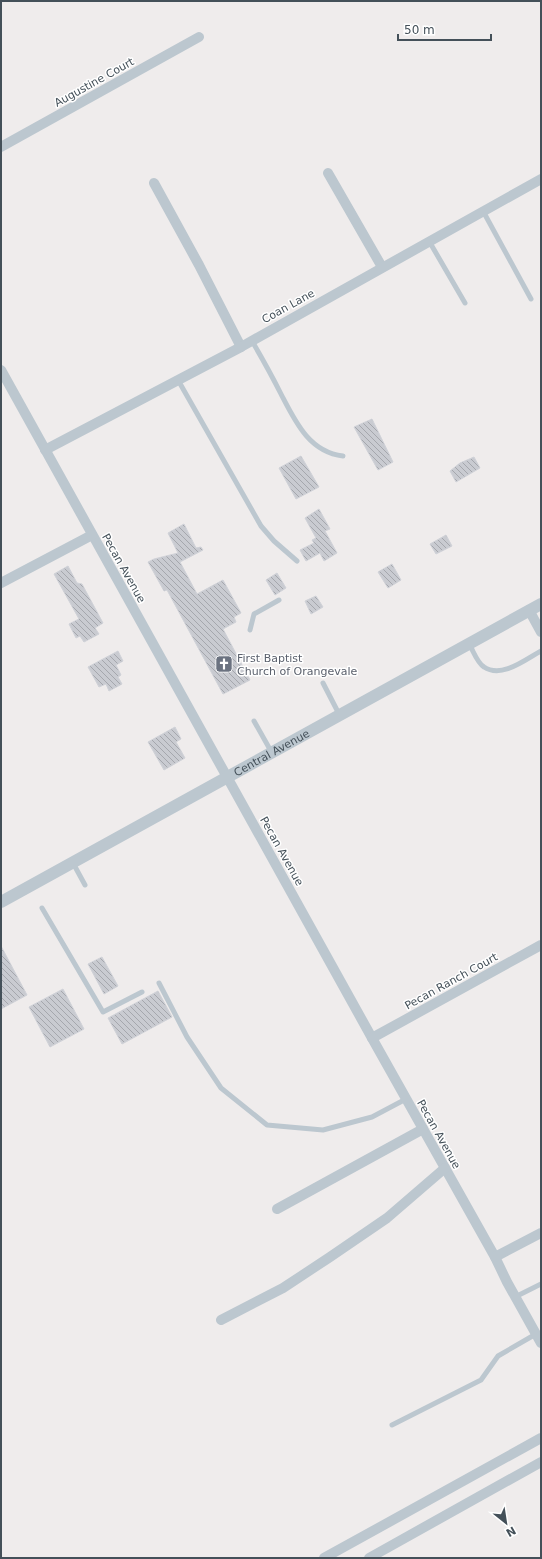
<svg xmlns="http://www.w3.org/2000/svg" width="542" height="1559" font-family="'DejaVu Sans',sans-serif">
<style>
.building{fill:url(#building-back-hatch);stroke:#d0d2d8}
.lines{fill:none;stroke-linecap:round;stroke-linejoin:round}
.service{stroke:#bcc7cf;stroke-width:5}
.minor{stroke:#bcc7cf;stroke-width:10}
.tertiary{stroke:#bcc7cf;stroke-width:12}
.labels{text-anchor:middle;stroke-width:3;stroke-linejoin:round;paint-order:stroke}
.street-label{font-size:11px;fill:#445059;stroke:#fff}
.worship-label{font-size:11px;fill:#5b616d;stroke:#fff;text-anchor:start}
</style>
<defs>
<pattern id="building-back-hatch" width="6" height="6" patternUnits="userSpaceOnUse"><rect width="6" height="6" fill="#c9cbd1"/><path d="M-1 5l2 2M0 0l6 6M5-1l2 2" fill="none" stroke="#a5a7ad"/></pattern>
</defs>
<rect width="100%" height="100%" fill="#efecec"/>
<g class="building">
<polygon points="372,419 393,462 378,470 354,427"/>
<polygon points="301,456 319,487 296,499 279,468"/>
<polygon points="474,457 480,468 456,482 450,471 460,463"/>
<polygon points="319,509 330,529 325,531 337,553 324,561 320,553 306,561 300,550 314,543 312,540 316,538 305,518"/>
<polygon points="184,524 196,548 201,547 203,550 180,562 197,594 223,580 241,613 234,617 236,622 223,629 250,680 223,694 167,590 164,591 148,562 154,559 178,553 168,533"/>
<polygon points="446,535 452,546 436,554 430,544"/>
<polygon points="392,564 401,580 388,588 378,572"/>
<polygon points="68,566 77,583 82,584 103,623 95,628 99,634 84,642 80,636 76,638 69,624 79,619 54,574"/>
<polygon points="277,573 286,588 275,595 266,580"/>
<polygon points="316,596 323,607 311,614 305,601"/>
<polygon points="118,651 123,661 116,665 121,675 118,677 122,684 109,691 106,684 99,687 88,667"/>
<polygon points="175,727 181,739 176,742 185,758 164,770 148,742"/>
<polygon points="1,946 27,995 1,1009"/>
<polygon points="102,957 118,986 104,994 88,964"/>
<polygon points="63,989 84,1029 50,1047 29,1007"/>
<polygon points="158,991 172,1017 122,1044 108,1018"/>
</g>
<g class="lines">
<g class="service">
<polyline points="483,211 531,299"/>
<polyline points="429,241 465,303"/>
<path d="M252,341C262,358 272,376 281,394C295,421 309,452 343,456"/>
<polyline points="178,380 261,526 274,541 297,561"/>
<polyline points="250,630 254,614 279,600"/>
<path d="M469,644C473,650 477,663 484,667C502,679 526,659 541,651"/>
<polyline points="323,683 339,714"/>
<polyline points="254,721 272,753"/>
<polyline points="73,863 85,885"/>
<polyline points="42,908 103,1012 142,992"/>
<polyline points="159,983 187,1037 221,1088 267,1125 323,1130 372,1117 406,1099"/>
<polyline points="515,1297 541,1284"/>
<polyline points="392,1425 481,1380 498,1356 536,1334"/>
</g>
<g class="minor">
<polyline points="1,147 199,37"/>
<polyline points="328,173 382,267"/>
<polyline points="154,183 199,265 241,347"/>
<polyline points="1,370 372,1038 495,1257 507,1282 541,1343"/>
<polyline points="45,450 241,347 541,179"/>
<polyline points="1,583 92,535"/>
<polyline points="529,610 541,632"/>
<polyline points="372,1038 541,945"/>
<polyline points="277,1209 423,1129"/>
<polyline points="495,1257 541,1233"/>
<polyline points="221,1320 283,1288 330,1257 387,1218 445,1168"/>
<polyline points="324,1558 541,1438"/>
<polyline points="369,1558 541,1462"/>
</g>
<path class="tertiary" id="s1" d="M1,902L541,604"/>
</g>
<defs>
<symbol id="church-square" viewBox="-11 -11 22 22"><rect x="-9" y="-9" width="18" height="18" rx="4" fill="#6b7280" stroke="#fff"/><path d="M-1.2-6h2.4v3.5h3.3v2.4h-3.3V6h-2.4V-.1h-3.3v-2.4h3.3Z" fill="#fff"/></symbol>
</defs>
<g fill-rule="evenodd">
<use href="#church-square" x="214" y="654" width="20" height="20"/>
</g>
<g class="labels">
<g class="street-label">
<text transform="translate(94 82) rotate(-29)" y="4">Augustine Court</text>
<text transform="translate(288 306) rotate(-29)" y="4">Coan Lane</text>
<text transform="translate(124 568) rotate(61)" y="4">Pecan Avenue</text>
<text dy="4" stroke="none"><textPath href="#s1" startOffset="309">Central Avenue</textPath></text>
<text transform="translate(282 851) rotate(61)" y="4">Pecan Avenue</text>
<text transform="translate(451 981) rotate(-29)" y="4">Pecan Ranch Court</text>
<text transform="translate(439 1134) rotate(61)" y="4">Pecan Avenue</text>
</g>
<g class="worship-label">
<text x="237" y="662">First Baptist<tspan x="237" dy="13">Church of Orangevale</tspan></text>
</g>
</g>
<rect width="542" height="1559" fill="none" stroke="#445059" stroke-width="4"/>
<g transform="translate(506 1523) rotate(150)" stroke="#ffffff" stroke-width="3" paint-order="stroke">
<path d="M0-3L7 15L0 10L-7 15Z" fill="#445059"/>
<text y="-6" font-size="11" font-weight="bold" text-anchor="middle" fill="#445059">N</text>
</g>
<path d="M398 34v6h93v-6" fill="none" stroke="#445059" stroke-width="2"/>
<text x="404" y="34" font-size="12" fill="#445059" stroke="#ffffff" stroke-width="3" paint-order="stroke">50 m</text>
</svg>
